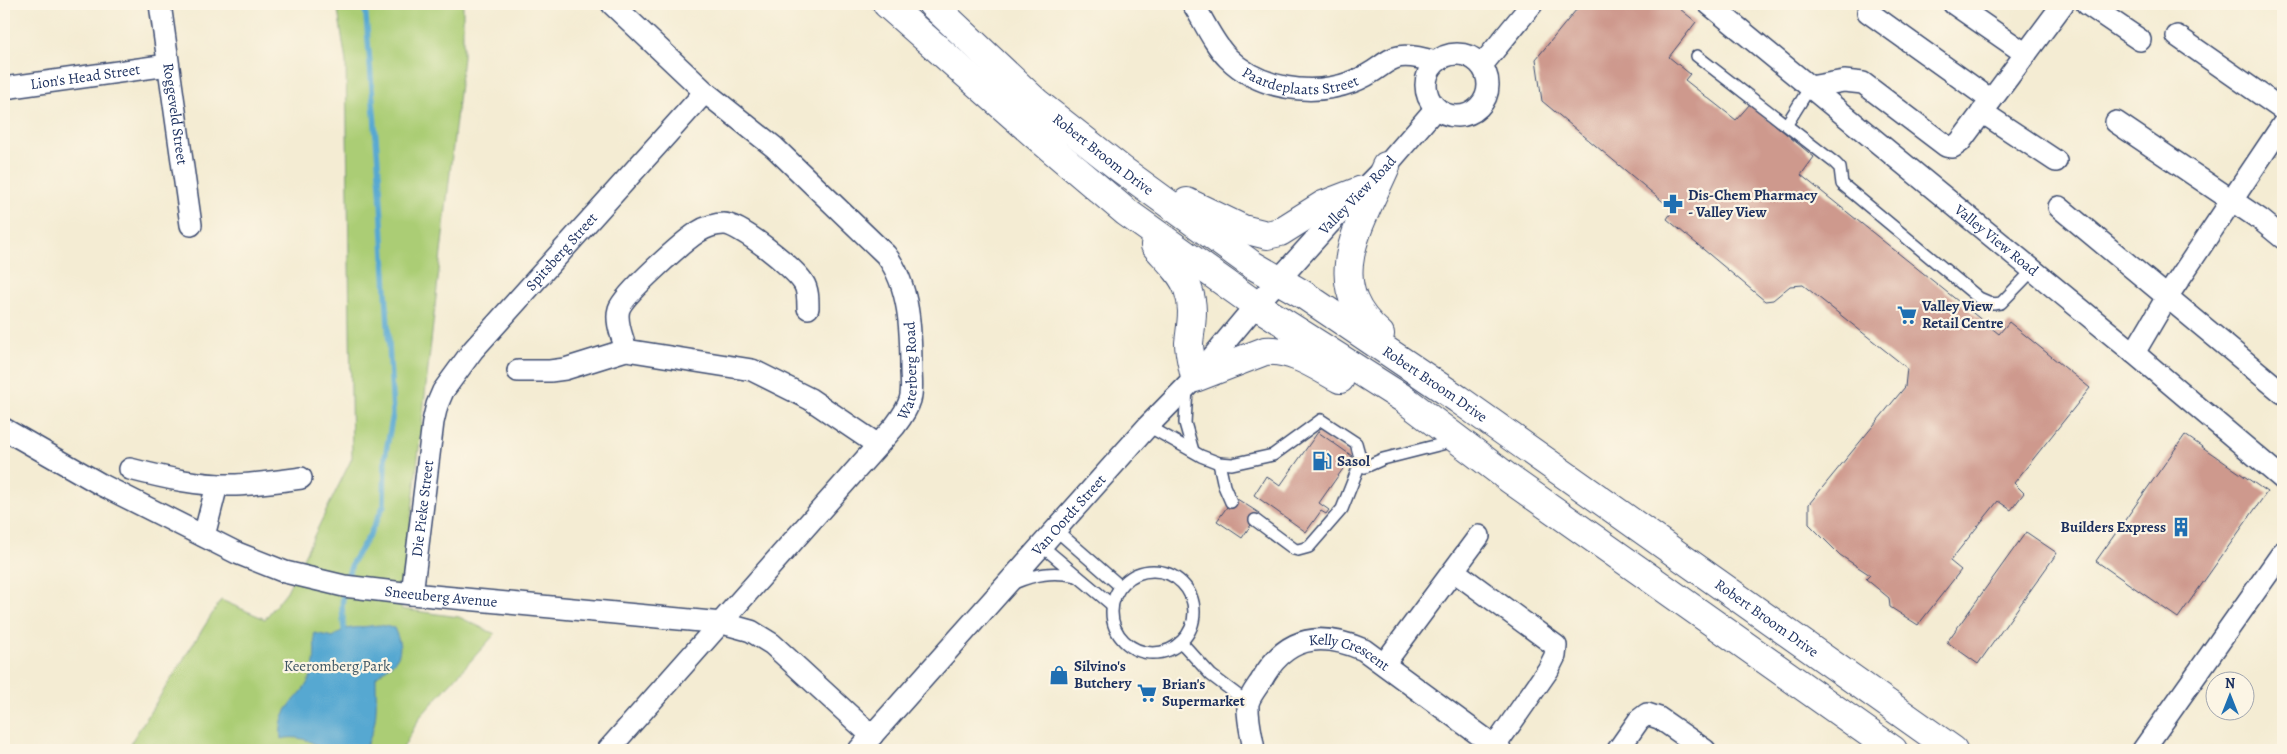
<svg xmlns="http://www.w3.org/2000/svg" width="2287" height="754" font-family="Alegreya,serif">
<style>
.green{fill:#abcd75;stroke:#637e6a}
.water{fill:#56a8d1;stroke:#386c98}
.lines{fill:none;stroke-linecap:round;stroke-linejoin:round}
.stream{stroke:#56a8d1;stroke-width:5.5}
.building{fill:#ce998d}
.service-casing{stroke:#3c4b70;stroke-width:14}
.minor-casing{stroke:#3c4b70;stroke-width:24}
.tertiary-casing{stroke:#3c4b70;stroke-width:30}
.service{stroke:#fff;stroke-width:11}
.minor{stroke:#fff;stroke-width:21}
.tertiary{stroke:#fff;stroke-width:28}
.labels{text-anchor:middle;stroke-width:4.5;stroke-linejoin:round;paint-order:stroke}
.street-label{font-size:15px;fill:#1b2f5e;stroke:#fcf5e5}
.poi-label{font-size:15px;font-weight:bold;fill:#1b2f5e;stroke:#fcf5e5;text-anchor:start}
.park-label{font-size:15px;fill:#3f5664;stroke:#fcf5e5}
</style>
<rect width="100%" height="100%" fill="#fcf5e5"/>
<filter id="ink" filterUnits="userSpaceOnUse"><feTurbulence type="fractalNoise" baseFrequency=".02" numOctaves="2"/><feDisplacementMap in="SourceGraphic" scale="10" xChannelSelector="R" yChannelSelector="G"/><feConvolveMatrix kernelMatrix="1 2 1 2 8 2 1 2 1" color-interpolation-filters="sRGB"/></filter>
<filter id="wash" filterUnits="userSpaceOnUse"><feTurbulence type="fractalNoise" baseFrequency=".0096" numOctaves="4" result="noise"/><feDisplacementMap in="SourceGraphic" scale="20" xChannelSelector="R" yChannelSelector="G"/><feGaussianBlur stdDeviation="1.12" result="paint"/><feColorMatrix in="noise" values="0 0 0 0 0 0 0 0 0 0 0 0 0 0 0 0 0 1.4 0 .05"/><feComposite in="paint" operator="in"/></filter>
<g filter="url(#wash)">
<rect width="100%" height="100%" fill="#f4ecd3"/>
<polygon class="green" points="337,4 463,4 463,57 401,609 459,617 495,634 420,717 402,750 126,750 221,600 265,619 287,591 352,458 346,62"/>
<path class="water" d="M379,625L394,628C407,656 397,660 376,677C376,706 379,724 364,750H323C311,740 297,735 281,739C278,704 298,704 310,678C316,664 315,648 314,633L333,637L344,629Z"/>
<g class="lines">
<polyline class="stream" points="344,629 342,607 344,586 353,561 369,536 384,505 385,457 393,414 380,186 365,4"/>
</g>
<g id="blocks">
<g class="building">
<polygon points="1581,4 1674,4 1696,22 1669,57 1690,74 1685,80 1736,120 1750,104 1814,157 1801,175 1999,334 2009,322 2090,388 2014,483 2024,493 2011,510 1998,501 1950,561 1961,570 1918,625 1890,607 1889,598 1866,579 1870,575 1840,555 1809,524 1809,504 1905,387 1907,368 1803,285 1790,286 1773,300 1765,301 1667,219 1673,210 1542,101 1536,59"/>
<polygon points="1318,432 1352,456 1319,503 1329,510 1326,514 1321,511 1306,532 1254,495 1266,476 1280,486"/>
<polygon points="2185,435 2267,492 2178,618 2096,561"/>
<polygon points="1234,497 1259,513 1242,538 1217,521"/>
<polygon points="2026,532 2057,553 1978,664 1947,642"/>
</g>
</g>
</g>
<g filter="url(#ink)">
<use href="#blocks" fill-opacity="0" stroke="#3c4b70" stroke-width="1"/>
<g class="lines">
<defs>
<g id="service">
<polyline points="1697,56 1835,163 1840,168 1842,184 1979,298 1993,304 2001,303 2033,270"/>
<polyline points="1787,124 1810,87"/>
<polyline points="1187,388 1185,423 1193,451"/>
<polyline points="1148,426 1201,456 1219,463 1232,464 1273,455 1321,420 1356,443 1361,461 1365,467 1383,459 1454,441"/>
<polyline points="1219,463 1224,486 1231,502"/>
<polyline points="1255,520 1294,549 1298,550 1309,547 1342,509 1361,461"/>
<polyline points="1056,530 1120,586"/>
<polyline points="1042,546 1112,605"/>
<circle cx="1153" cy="612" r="41"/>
<path d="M1014,583C1035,574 1053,571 1076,576"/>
<polyline points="1181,642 1211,675 1248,703"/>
</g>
<g id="minor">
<path id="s1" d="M160,4L191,225"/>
<path id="s2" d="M1193,4C1204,21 1213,43 1228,58C1259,89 1311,97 1352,82C1393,67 1383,46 1435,62"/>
<path id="s3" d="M1709,4L2134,353L2283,479"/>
<polyline points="1954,4 2026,54"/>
<polyline points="2087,4 2140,40"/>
<polyline points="1868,12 1991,100"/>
<polyline points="2177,36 2283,110"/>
<circle cx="1457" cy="85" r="31"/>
<polyline points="1482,65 1532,4"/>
<polyline points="1810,87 1844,81 1863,83 1946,146 1953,147 1960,142 2063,4"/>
<path id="s4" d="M4,88L168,65"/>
<polyline points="1982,112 2056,161"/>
<polyline points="2116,122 2261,220 2283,238"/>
<polyline points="2059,207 2283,393"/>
<path d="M626,350C623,338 615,322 619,309C624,294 684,241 698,232C706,227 716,224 724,224C740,224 794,268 803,282C808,289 808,299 808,308"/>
<polyline points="2134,353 2167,297 2283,124"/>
<polyline points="518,371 550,371 565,369 626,350 752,370 810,399 878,445"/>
<path id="s5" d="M4,429L102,485L237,553L285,572L344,586L412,594L722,623L751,631L772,644L872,736"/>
<path d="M130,469C165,478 200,486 236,485C258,484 279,481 301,478"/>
<polyline points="204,536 217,485"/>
<polyline points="1454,571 1556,646 1555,656 1548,670 1495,746"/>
<path id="s6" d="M412,594L433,422L437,405L443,391L473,350L705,92"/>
<polyline points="1384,664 1479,536"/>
<path id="s7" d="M608,750L895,426C901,418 907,410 910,400C913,390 911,379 911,369C911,331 910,286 886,255L774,147L705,92L612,4"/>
<path id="s8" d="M859,750L1148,426L1195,378L1256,305L1329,224L1386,166L1436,108"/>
<path id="s9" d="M1254,750C1252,736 1247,719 1248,704C1249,697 1257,687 1261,681C1285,636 1320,631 1364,650L1500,750"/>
<polyline points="1618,750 1639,720 1647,714 1659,718 1705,750"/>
<polyline points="2143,750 2283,552"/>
</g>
<g id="tertiary">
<polyline points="887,4 1034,134 1126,212 1256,305 1404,399 1511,480 1893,750"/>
<path id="s10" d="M932,4L1036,102L1121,169L1251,264L1301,293L1458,399L1953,750"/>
<polyline points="1187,202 1243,229 1267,235 1280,232 1323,205 1362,190"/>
<path d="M1155,245C1166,258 1182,272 1188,289C1195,308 1191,324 1189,343C1189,354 1193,367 1195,378L1265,351C1293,349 1316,366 1340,379"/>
<path d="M1380,334C1319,283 1361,224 1386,166"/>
</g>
</defs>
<use href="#service" class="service-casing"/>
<use href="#minor" class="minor-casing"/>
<use href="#tertiary" class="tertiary-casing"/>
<use href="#service" class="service"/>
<use href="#minor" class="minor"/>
<use href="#tertiary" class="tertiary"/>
</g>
</g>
<defs>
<symbol id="pharmacy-bare" viewBox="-9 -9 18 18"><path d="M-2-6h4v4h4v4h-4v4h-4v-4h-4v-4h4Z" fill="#1f6fb2" stroke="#fcf5e5" stroke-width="2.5" paint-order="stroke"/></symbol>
<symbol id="supermarket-bare" viewBox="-9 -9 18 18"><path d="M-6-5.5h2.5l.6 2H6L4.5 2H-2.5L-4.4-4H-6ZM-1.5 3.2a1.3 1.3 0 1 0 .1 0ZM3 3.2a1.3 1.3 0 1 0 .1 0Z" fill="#1f6fb2" stroke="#fcf5e5" stroke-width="2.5" paint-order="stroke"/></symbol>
<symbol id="fuel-bare" viewBox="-9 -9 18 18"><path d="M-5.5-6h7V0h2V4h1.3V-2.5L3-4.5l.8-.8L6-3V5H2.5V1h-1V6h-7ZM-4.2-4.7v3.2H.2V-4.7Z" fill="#1f6fb2" stroke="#fcf5e5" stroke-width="2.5" paint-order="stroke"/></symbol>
<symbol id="building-bare" viewBox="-9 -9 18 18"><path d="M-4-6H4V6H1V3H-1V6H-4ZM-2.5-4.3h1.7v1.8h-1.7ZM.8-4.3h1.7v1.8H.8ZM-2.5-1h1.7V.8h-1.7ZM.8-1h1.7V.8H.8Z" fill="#1f6fb2" stroke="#fcf5e5" stroke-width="2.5" paint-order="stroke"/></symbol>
<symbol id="shop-bare" viewBox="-9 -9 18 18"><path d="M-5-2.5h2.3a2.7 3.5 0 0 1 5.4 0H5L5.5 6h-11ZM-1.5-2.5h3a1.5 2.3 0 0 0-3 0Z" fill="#1f6fb2" stroke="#fcf5e5" stroke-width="2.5" paint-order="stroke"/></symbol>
</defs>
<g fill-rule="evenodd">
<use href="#pharmacy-bare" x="1659" y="190" width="28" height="28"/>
<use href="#supermarket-bare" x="1893" y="301" width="28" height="28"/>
<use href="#fuel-bare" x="1308" y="447" width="28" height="28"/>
<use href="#building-bare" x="2167" y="513" width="28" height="28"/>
<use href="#shop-bare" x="1045" y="661" width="28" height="28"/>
<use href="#supermarket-bare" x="1133" y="679" width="28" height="28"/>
</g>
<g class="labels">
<g class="street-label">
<text dy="5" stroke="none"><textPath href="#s2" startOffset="144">Paardeplaats Street</textPath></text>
<text dy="5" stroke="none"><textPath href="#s4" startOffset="82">Lion's Head Street</textPath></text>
<text dy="5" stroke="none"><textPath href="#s1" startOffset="111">Roggeveld Street</textPath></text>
<text dy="5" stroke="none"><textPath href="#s10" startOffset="228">Robert Broom Drive</textPath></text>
<text dy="5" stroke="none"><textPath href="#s8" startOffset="746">Valley View Road</textPath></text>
<text dy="5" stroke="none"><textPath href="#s3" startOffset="372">Valley View Road</textPath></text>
<text dy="5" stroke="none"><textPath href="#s6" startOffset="389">Spitsberg Street</textPath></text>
<text dy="5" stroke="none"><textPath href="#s7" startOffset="492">Waterberg Road</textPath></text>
<text dy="5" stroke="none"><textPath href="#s10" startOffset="632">Robert Broom Drive</textPath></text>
<text dy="5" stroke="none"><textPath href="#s6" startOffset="86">Die Pieke Street</textPath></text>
<text dy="5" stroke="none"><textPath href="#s8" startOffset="315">Van Oordt Street</textPath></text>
<text dy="5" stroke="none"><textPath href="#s5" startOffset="474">Sneeuberg Avenue</textPath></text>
<text dy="5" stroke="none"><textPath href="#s10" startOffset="1038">Robert Broom Drive</textPath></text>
<text dy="5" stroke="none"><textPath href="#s9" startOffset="181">Kelly Crescent</textPath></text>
</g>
<g class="poi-label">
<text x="1688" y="200">Dis-Chem Pharmacy<tspan x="1688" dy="17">- Valley View</tspan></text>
<text x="1922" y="311">Valley View<tspan x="1922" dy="17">Retail Centre</tspan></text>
<text x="1337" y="466">Sasol</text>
<text x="2166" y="532" text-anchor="end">Builders Express</text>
<text x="1074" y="671">Silvino's<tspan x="1074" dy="17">Butchery</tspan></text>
<text x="1162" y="689">Brian's<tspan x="1162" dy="17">Supermarket</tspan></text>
</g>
<g class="park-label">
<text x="337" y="671">Keeromberg Park</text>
</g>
</g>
<rect width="2287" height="754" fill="none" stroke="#fcf5e5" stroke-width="20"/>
<g transform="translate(2230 696)"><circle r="24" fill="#fcf5e5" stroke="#a2a6af"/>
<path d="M0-4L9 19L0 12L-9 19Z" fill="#1f6fb2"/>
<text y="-8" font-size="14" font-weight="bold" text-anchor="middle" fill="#1b2f5e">N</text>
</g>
</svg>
